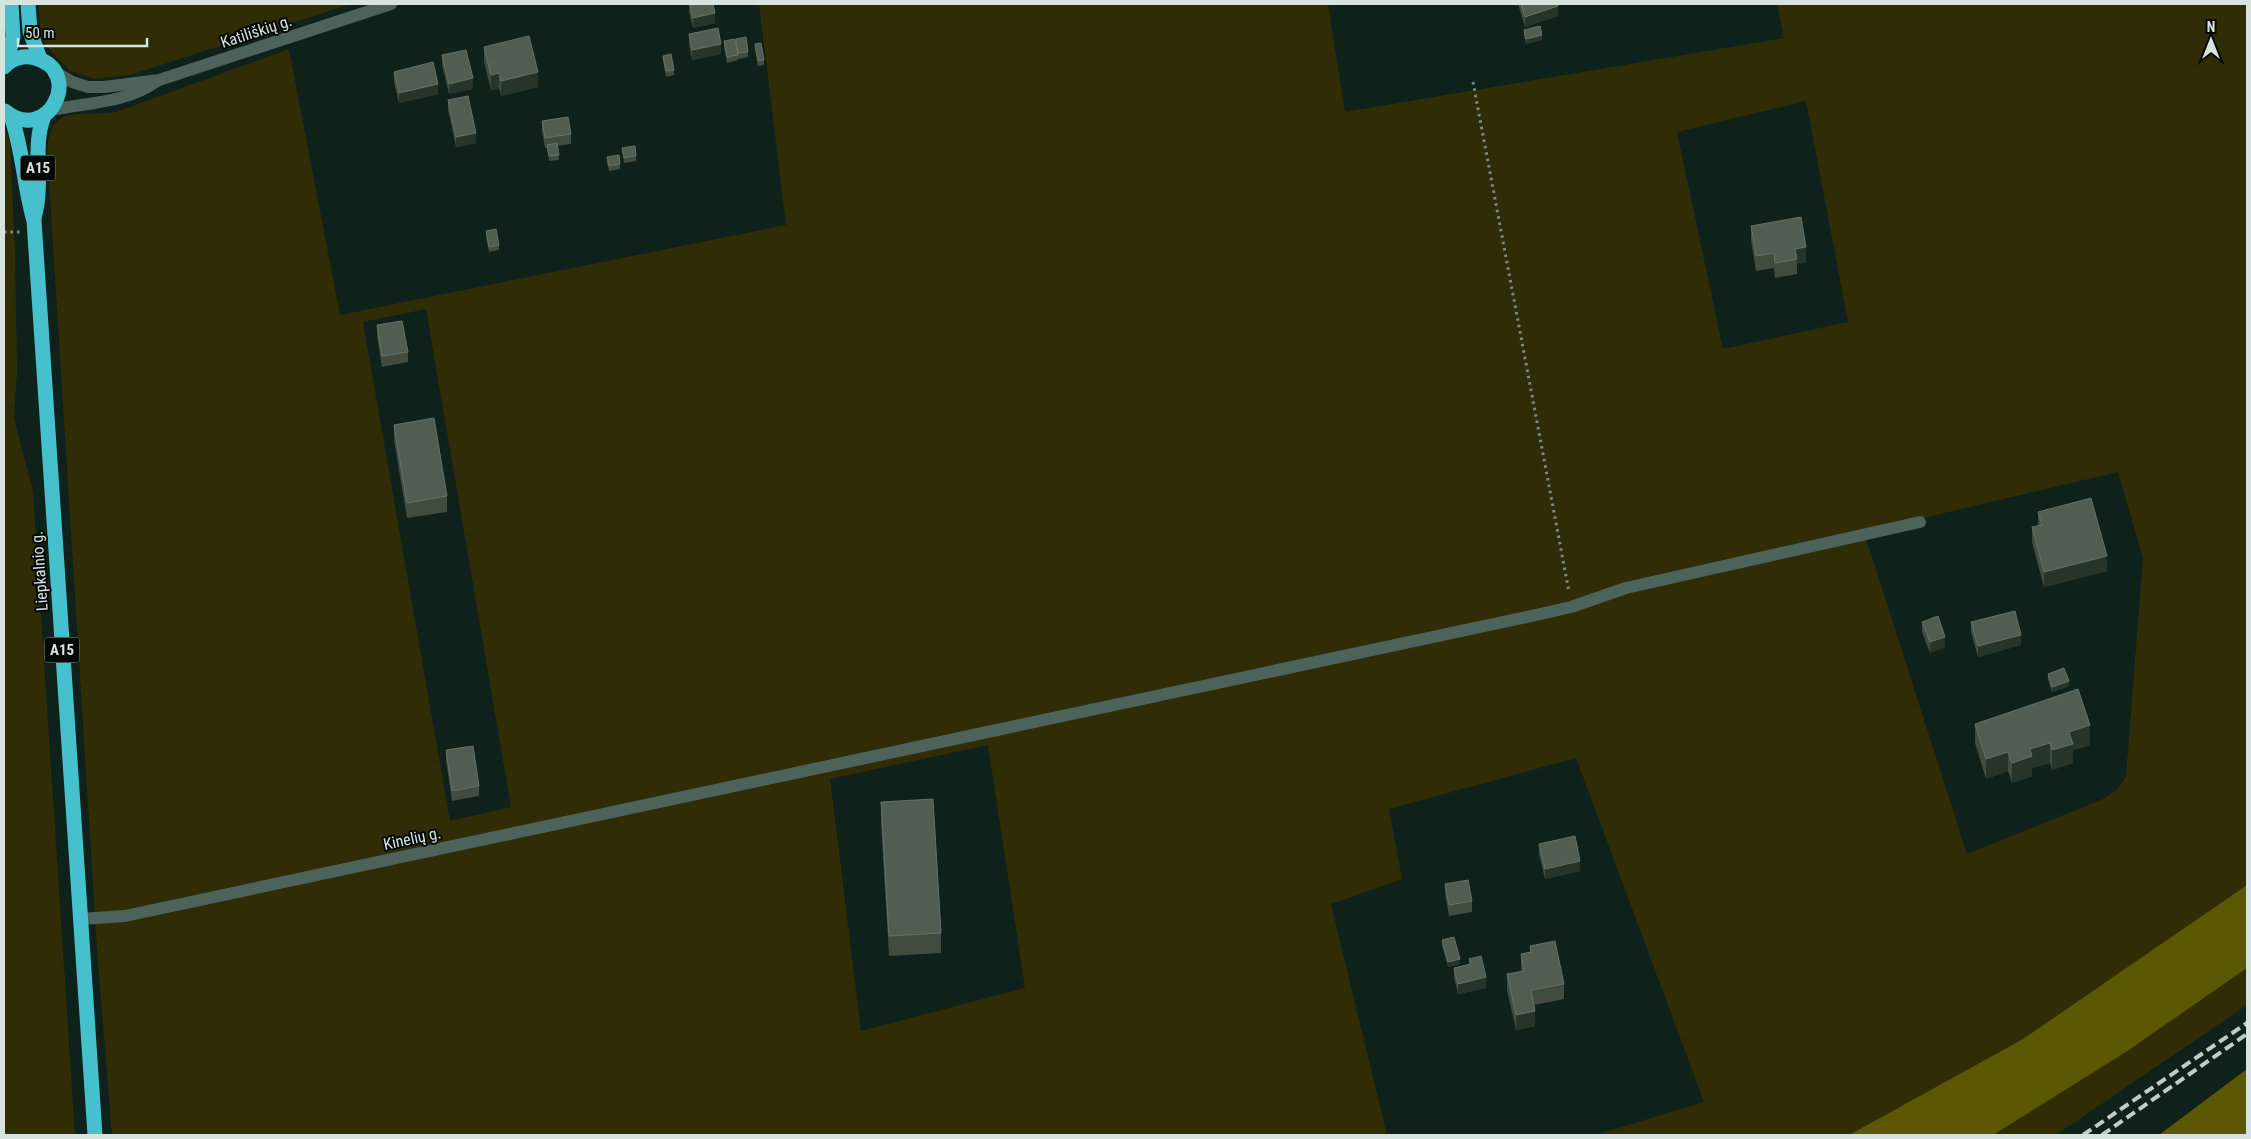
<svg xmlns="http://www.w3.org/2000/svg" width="2251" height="1139" font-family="'Roboto Condensed',sans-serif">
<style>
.green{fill:#302d06;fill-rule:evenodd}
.forest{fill:#5c5703}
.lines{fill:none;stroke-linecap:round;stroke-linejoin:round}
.path{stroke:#7c8b86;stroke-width:3;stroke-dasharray:2.5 4;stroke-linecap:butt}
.street{stroke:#4c625a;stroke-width:12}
.highway{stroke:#46c0cd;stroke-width:15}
.rail{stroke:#c0ccc8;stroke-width:4;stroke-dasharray:10 5;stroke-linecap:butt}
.wall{fill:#414c3f}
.shaded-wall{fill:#263429}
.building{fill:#515d50;stroke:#667267}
.labels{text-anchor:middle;stroke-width:4;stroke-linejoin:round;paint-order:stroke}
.shield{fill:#030907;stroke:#97a29e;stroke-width:1}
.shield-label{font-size:15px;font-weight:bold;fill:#d7e3df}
.street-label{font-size:16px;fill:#d7e3df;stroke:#030907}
</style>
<rect width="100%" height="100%" fill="#0e211b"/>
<g class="green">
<polygon points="39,4 351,4 130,75 95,79 70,71 49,49 40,35"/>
<path d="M759,4H1328L1345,112L1784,38L1777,4H2247V885L2023,1039L1849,1135H1595L1704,1102L1576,758L1389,809L1402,879L1331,904L1387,1135H112L97,949L49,181C48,156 40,116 76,114C90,113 102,114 116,112L289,49L340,315L786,225ZM1806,101L1848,322L1723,349L1677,132ZM426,309L511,807L450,821L363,322ZM2118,472L2143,558L2126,777L2117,790L2103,799L1967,854L1864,532ZM988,745L1025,988L861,1031L830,779Z"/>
<polygon points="4,128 10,140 15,255 17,369 14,418 33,492 75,1135 4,1135"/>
<polygon points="2247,968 2247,1005 2056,1135 1993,1135 2126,1052"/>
</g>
<g class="forest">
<polygon points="2247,885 2247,968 2126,1052 1993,1135 1849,1135 2023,1039"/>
<polygon points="2247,1069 2247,1135 2159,1135"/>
</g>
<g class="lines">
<g class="path">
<polyline points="1473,82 1569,592"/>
<polyline points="4,232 21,232"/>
</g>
<g class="street">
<polyline points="55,72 72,82 88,87 104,87 159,80 391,4"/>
<path d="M51,110C89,102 124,104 157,81"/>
<polyline points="80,919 125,916 1536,615 1571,607 1626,588 1920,522"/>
</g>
<g class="highway">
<polyline points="28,4 30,31 40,59"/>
<polyline points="6,64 13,37 11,4"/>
<path d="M4,67C12,58 24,55 35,58C85,71 48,146 5,111"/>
<path d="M11,116C23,150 24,186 34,221L95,1135"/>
<path d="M34,218C36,210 38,202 38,194C40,167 34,141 44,116"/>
</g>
<g class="rail">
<polyline points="2083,1135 2247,1023"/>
<polyline points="2102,1135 2247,1034"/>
</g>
</g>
<g class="wall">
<polygon points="689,4 713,4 715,23 693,28 689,12"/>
<polygon points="1518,4 1557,4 1558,16 1525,27"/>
<polygon points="1524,30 1542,40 1526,44 1524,36"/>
<polygon points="689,34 721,54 692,60 689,44"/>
<polygon points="736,39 748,52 748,57 738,59 736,44"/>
<polygon points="724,41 738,55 738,60 727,63 724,46"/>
<polygon points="755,44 764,60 764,65 758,66 755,49"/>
<polygon points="484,47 538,87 501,96 499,88 491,90 484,62"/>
<polygon points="442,55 473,89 449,94 442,65"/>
<polygon points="663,56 674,70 674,75 666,77 663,61"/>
<polygon points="394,72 438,94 399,103 394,82"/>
<polygon points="448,100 476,143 456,147 448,110"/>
<polygon points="542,121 571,134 571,144 557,146 559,160 549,161 547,148 545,148 542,131"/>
<polygon points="622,148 636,156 636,161 624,163"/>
<polygon points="607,157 620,164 620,169 609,171 607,162"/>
<polygon points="1751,226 1806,262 1797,264 1797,274 1775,278 1774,268 1756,271 1751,241"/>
<polygon points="486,231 499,245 499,250 489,252 486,236"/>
<polygon points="377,325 408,352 408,362 382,367 377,336"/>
<polygon points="394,425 447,496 447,512 407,518 394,440"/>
<polygon points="2038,512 2107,571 2044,587 2032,542 2032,527 2038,526"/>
<polygon points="1922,622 1945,647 1930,653 1922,632"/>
<polygon points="1971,622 2021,645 1978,657 1971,632"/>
<polygon points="2048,674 2069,686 2052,692 2048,679"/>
<polygon points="1975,724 2090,745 2073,750 2073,763 2052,770 2050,763 2032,768 2032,776 2012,783 2008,771 1986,779 1975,743"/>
<polygon points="446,750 479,786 479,796 452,801 446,760"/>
<polygon points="881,802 941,933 941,953 889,956 881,822"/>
<polygon points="1539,844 1580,871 1545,879 1539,854"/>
<polygon points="1445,884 1472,901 1472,912 1449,916 1445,894"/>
<polygon points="1442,940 1460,964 1448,967 1442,945"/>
<polygon points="1530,946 1564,984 1564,999 1534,1005 1535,1026 1516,1030 1507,990 1507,974 1521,972 1521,954 1530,952"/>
<polygon points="1469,959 1486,988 1458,994 1454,978 1454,968 1469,964"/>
</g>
<g class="shaded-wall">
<polygon points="1558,6 1558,16 1525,27 1525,17"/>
<polygon points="715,13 715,23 693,28 693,18"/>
<polygon points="1542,35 1542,40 1526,44 1526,39"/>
<polygon points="721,44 721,54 692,60 692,50"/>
<polygon points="538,72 538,87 501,96 501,81"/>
<polygon points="499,73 499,88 491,90 491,75"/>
<polygon points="473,78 473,89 449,94 449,84"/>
<polygon points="438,84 438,94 399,103 399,93"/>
<polygon points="476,133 476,143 456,147 456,137"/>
<polygon points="1806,247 1806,262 1797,264 1795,249"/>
<polygon points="2107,556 2107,571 2044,587 2044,572"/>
<polygon points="2021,635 2021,645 1978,657 1978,646"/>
<polygon points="1945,637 1945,647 1930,653 1930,642"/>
<polygon points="2069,681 2069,686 2052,692 2052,687"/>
<polygon points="2090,725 2090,745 2073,750 2073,763 2052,770 2052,750 2069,732"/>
<polygon points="2050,743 2050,763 2032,768 2032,776 2012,783 2012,763 2030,749"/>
<polygon points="2008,752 2008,771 1986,779 1986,759"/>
<polygon points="1580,861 1580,871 1545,879 1545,869"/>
<polygon points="1460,959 1460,964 1448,967 1448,962"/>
<polygon points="1486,977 1486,988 1458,994 1458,984"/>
<polygon points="1535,1011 1535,1026 1516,1030 1516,1015"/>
</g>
<g class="building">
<polygon points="690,4 713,4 715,13 693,18"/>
<polygon points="1521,4 1557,4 1558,6 1525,17"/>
<polygon points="1540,26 1542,35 1526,39 1524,30"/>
<polygon points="718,28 721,44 692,50 689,34"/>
<polygon points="529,36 538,72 501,81 499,73 491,75 484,47"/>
<polygon points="746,37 748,52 738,53 736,39"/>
<polygon points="735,39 738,55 727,57 724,41"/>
<polygon points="761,43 764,60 758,61 755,44"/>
<polygon points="466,50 473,78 449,84 442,55"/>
<polygon points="671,54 674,70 666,71 663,56"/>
<polygon points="433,62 438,84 399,93 394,72"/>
<polygon points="468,96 476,133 456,137 448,100"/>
<polygon points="568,117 571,134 545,138 542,121"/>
<polygon points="557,143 559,155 549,156 547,145"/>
<polygon points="635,146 636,156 624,158 622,148"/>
<polygon points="619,155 620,164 609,166 607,157"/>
<polygon points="1801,217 1806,247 1795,249 1797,259 1775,263 1774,253 1756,256 1751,226"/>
<polygon points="496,229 499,245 489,247 486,231"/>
<polygon points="402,321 408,352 382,356 377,325"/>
<polygon points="434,418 447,496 407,503 394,425"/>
<polygon points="2091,498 2107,556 2044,572 2032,527 2042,525 2038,512"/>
<polygon points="2015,611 2021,635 1978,646 1971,622"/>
<polygon points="1938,616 1945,637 1930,642 1922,622"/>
<polygon points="2064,668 2069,681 2052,687 2048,674"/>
<polygon points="2078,689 2090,725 2069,732 2073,744 2052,750 2050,743 2030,749 2032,756 2012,763 2008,752 1986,759 1975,724"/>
<polygon points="473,746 479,786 452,791 446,750"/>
<polygon points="933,799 941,933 889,936 881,802"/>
<polygon points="1575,836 1580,861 1545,869 1539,844"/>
<polygon points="1468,880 1472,901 1449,905 1445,884"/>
<polygon points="1454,937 1460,959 1448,962 1442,940"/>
<polygon points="1555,941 1564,984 1531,990 1535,1011 1516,1015 1507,974 1524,971 1521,954 1531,952 1530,946"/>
<polygon points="1481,956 1486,977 1458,984 1454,968 1471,964 1469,959"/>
</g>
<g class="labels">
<g class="shield">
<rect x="20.5" y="155.5" width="35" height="25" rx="4"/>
<rect x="44.5" y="637.5" width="35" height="25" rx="4"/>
</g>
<g class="shield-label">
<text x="38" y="173">A15</text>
<text x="62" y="655">A15</text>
</g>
<g class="street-label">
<text transform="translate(256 31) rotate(-18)" y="6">Katiliškių g.</text>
<text transform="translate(39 571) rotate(-94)" y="6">Liepkalnio g.</text>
<text transform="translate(412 838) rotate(-12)" y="6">Kinelių g.</text>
</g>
</g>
<rect width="2251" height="1139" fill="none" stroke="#d7e3df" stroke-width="10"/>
<g transform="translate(2211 40)" stroke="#030907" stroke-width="4" paint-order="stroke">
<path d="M0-4L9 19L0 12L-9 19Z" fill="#d7e3df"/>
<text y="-8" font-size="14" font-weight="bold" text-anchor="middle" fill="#d7e3df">N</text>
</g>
<path d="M18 38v8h129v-8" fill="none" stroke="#d7e3df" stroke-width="2.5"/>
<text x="25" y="38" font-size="15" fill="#d7e3df" stroke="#030907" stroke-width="4" paint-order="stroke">50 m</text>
</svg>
